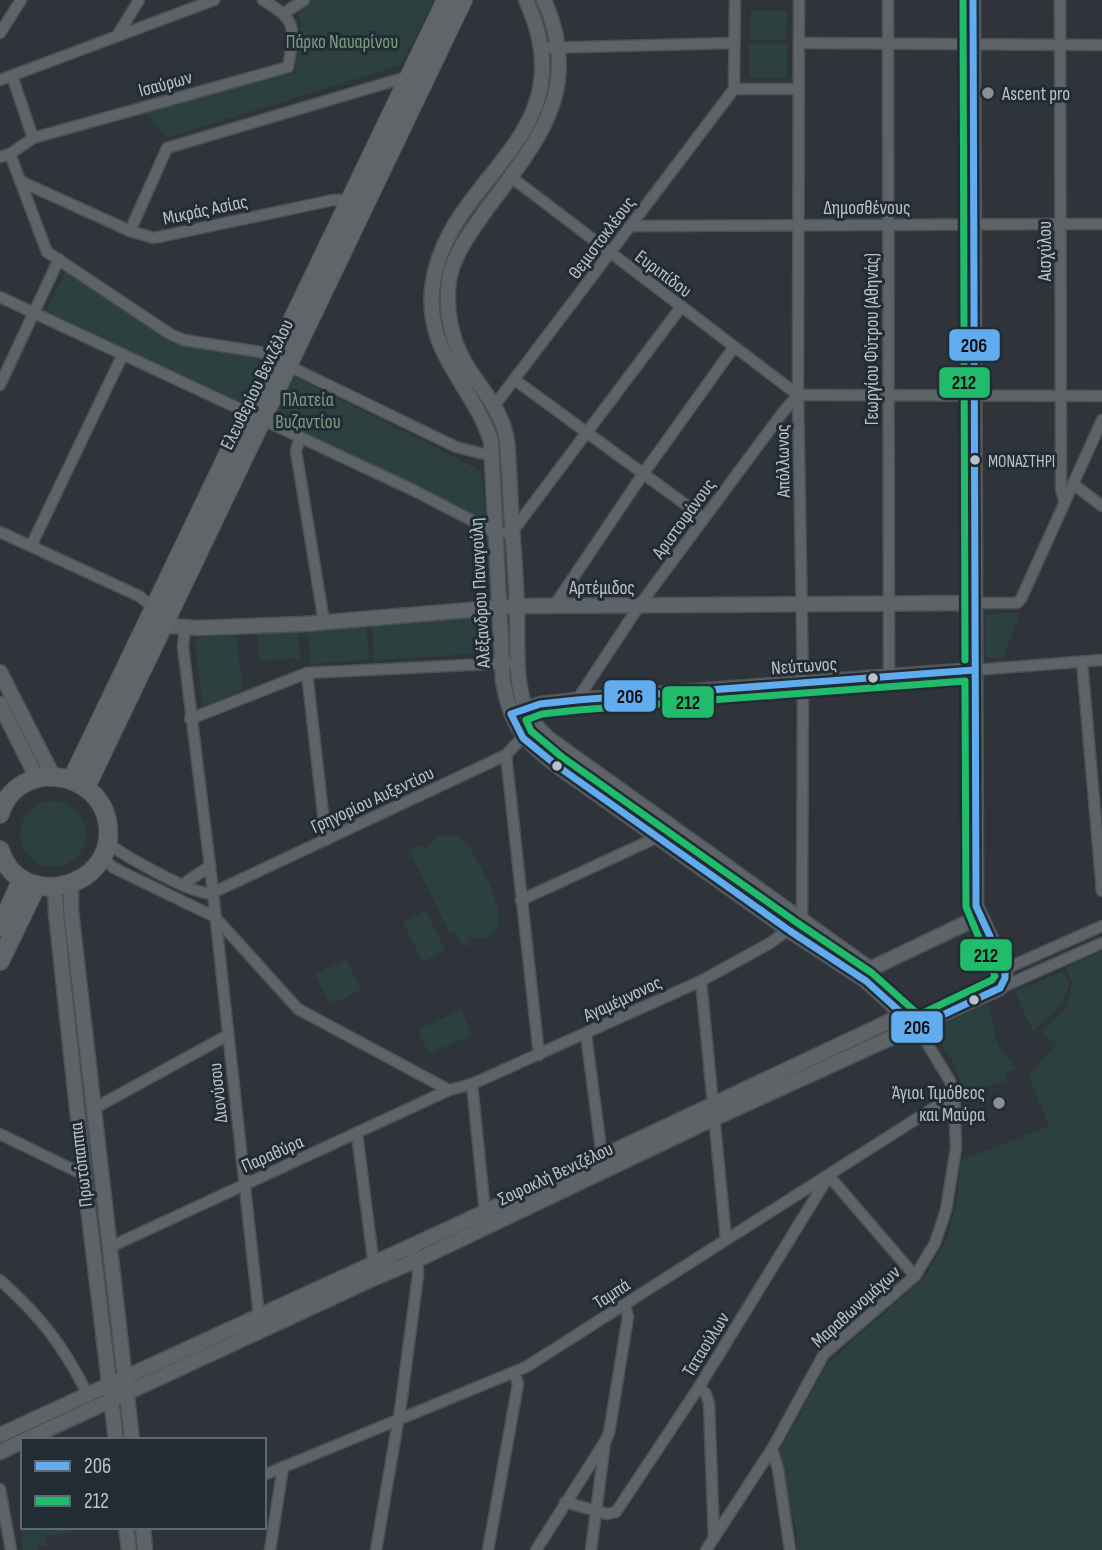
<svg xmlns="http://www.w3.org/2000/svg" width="1102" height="1550" font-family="'Sofia Sans Condensed',sans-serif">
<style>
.green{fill:#2c403f}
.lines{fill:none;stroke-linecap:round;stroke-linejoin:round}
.minor-casing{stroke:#4c5054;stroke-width:13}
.tertiary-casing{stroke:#4c5054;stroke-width:17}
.primary-casing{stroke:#4c5156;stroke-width:20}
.minor{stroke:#5e6368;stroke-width:10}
.tertiary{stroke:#5e6368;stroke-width:14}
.primary{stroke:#60656a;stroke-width:18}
.bus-1-casing{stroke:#222c34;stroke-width:12}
.bus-2-casing{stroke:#222c34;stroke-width:12}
.bus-1{stroke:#60acee;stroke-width:7}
.bus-2{stroke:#20bc6c;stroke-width:7}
.poi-dot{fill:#899097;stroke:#222c34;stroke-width:2.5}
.bus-dot{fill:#bac2c9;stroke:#222c34;stroke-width:2.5}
.labels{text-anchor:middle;stroke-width:6;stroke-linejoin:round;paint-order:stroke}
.bus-label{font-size:17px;fill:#bac2c9;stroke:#222c34;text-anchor:start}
.park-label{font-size:19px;fill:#7b9c7e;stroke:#222c34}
.street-label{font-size:19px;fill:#bac2c9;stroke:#222c34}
.poi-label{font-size:19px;fill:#bac2c9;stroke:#222c34;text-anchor:start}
.line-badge{stroke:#222c34;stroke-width:2.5}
.pale-badge-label{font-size:19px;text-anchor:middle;font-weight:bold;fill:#111}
</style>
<rect width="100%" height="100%" fill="#2e343a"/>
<g class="green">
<polygon points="311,0 434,0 401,65 166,138 144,111 295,73 301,24 297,8"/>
<polygon points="751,11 787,11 786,40 750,40"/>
<rect x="749" y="44" width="38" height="34"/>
<polygon points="551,66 553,67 554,80 538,128 467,228 443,312 499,426 504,477 502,478 500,478 493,428 444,344 436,312 443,258 462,225 533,124 543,101 548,69"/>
<path d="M66,271L170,342L258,359C258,376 252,390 240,402L46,311Z"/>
<polygon points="294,376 481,471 486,520 274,419"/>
<polygon points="1016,613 1019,616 1003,658 985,658 985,614"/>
<polygon points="489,614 489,653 374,660 372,623"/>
<polygon points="366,624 369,660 310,664 308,629"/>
<polygon points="298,631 300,658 259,661 257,634"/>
<polygon points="236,635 243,690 207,705 202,703 195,638"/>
<circle cx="53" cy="834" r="33"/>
<path d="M446,834L460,837L468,844C478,864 515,919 490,935C483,940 475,939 468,938L470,944L463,947L455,932L450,934L409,851L422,844L426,850L432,840Z"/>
<polygon points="426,911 445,951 422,962 403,921"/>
<polygon points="63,918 64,918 113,1356"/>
<polygon points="1102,951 1102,1550 797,1550 797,1535 778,1454 826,1365 925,1277 948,1237 956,1205 961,1160 1049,1126 1029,1076 1055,1045 1041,1031 1066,1009 1072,984 1066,967"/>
<polygon points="346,959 361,990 330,1005 315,974"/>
<polygon points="1063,971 1069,984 1062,1005 1033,1031 1015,992"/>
<polygon points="988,1003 997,1044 1016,1069 1005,1073 1007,1080 975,1091 973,1088 965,1091 953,1061 933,1034 932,1030"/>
<polygon points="461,1010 472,1035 429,1054 418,1029"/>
<polygon points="70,1527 71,1533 46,1535 47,1545 37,1546 37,1550 23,1550 22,1528"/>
</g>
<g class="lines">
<defs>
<g id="minor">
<polyline points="888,0 889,677"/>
<polyline points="1060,0 1061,489 1064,501"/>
<polyline points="284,13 304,0"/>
<polyline points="0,33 21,0"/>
<polyline points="117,36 139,0"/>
<polyline points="799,43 1102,45"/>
<polyline points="541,48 734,43"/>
<polyline points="12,76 33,138"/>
<polyline points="0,80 214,0"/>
<polyline points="734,89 735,0"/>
<polyline points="734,89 799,89"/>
<polyline points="10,154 47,252 170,334 184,340 260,352 456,447 492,456"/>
<path d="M0,157L10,154L33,138L288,67C295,28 298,21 263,0"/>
<polyline points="511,177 798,395"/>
<polyline points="20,181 130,231 154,238 333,200 352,200"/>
<polyline points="631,226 1102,224"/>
<polyline points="130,231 167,148 410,76"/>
<polyline points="0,297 413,490 496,533 512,532 681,307"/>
<polyline points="515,380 704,518"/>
<polyline points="0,385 59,259"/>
<polyline points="798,395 1102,396"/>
<polyline points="494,406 734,89"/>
<polyline points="300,437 296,451 324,622"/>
<polyline points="1073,484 1102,506"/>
<polyline points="0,532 139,596 154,608"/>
<polyline points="31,546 123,354"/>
<polyline points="974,603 1017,603 1021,599 1102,420"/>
<polyline points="554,606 643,474 734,347"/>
<polyline points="185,626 183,647 210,866 259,1316"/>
<polyline points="1082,662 1102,891"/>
<polyline points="974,670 1102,660"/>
<polyline points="307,673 326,840"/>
<polyline points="577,700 639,606 783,412 798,395"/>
<polyline points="190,719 307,673 508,663"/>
<polyline points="506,755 539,1055"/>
<path d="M108,843C123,855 196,897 212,893L506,755L529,730"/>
<polyline points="102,858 114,868 215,917 298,1009 449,1090"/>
<polyline points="182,885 210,866"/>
<polyline points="521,900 658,837 668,826"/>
<polyline points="1005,969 1102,926"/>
<polyline points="701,981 726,1239"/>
<polyline points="1000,988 1102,943"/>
<polyline points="586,1034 602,1157"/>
<polyline points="472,1084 485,1212"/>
<polyline points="93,1109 228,1035"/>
<polyline points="0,1134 84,1175"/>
<polyline points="357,1134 374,1267"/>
<polyline points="829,1176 915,1276"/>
<polyline points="110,1247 449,1090 472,1084 701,981 770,943 802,920 803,684 798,395 799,0"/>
<path d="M0,1280C41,1317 63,1345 88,1395"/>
<polyline points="699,1387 706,1394 709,1404 714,1538"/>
<polyline points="772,1449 778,1469 790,1550"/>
<polyline points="264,1475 526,1367 954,1095"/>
<polyline points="0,1489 11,1550"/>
<polyline points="565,1502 607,1514 616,1512 699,1387 828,1177"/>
<polyline points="270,1550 283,1467"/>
<polyline points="376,1550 401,1404 418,1275 417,1260 410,1247"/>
<polyline points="488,1550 518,1384 514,1372"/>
<polyline points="536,1550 604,1443"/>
<polyline points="591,1550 605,1442 609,1433 628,1317 625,1305"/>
<polyline points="706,1550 772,1449 824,1354 915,1276 935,1243 946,1210 956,1148 954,1095 950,1081 917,1027"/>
</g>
<g id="tertiary">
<path d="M526,0C591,141 442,175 432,291C426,354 475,388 491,442L503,681C510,723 522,739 556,765L790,931L866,981L917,1027"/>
<path d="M544,0C584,90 537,141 486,210C471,231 453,255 449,280C445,312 452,344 470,371C485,393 503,414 507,441C509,463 510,487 511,510C513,543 516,577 517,610C518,643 514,679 526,710C531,722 540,730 549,739L870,969"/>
<polyline points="159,615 165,623 170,626 197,628 304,624 517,606 974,603"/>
<polyline points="0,672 53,776"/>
<polyline points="0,704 37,778"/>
<polyline points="520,711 540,704 577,700 974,670"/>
<polyline points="71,884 71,911 132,1440"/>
<polyline points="55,888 56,913 85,1183 116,1440"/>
<polyline points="868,975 870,969 979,917"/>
<polyline points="0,1435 457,1225 905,1014"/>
<polyline points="25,1440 370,1280 417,1260 702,1124 1000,988 1005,978 1005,969 976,906 973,0"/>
<polyline points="0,1452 23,1441"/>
<polyline points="126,1527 129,1550"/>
<polyline points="143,1527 145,1550"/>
</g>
<g id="primary">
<polyline points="72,779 446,0"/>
<polyline points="86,787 463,0"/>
<path d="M0,814C17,757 102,769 108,826C115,891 18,911 0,850"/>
<polyline points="0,927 22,879"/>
<polyline points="0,961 37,885"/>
</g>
</defs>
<use href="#minor" class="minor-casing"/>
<use href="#tertiary" class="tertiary-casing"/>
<use href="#primary" class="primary-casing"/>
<use href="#minor" class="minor"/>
<use href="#tertiary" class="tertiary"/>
<use href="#primary" class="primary"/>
<defs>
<polyline id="bus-1" points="973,0 976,906 1005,969 1005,978 1000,988 917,1027 866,981 790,931 556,765 523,738 511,714 540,704 577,700 974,670"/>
<g id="bus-2">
<polyline points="963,0 965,660"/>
<polygon points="965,681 966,907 995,976 992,980 919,1015 872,973 796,922 562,757 531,731 526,720 542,714 578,710"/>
</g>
</defs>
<use href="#bus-1" class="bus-1-casing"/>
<use href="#bus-2" class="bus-2-casing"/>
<use href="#bus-1" class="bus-1"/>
<use href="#bus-2" class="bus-2"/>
</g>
<g class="poi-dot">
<circle cx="988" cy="93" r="7"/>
<circle cx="999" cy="1103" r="7"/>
</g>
<g class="bus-dot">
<circle cx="975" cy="460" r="6"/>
<circle cx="873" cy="678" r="6"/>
<circle cx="557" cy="766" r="6"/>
<circle cx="974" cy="1000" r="6"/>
</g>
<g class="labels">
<g class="bus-label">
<text x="988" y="467">ΜΟΝΑΣΤΗΡΙ</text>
</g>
<g class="park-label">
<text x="342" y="48">Πάρκο Ναυαρίνου</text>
<text x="308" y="406">Πλατεία<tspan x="308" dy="22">Βυζαντίου</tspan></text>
</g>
<g class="street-label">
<text transform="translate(165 83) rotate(-15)" y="7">Ισαύρων</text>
<text x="867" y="214">Δημοσθένους</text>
<text transform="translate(205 209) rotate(-12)" y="7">Μικράς Ασίας</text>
<text transform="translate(601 237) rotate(-53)" y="7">Θεμιστοκλέους</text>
<text transform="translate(1044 251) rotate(-90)" y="7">Αισχύλου</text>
<text transform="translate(664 273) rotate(37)" y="7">Ευριπίδου</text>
<text transform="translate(871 339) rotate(-90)" y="7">Γεωργίου Φύτρου (Αθηνάς)</text>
<text transform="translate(256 384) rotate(-64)" y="7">Ελευθερίου Βενιζέλου</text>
<text transform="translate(782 461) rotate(-91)" y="7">Απόλλωνος</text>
<text transform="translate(683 518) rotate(-54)" y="7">Αριστοφάνους</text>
<text x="602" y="594">Αρτέμιδος</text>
<text transform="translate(479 593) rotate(-93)" y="7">Αλέξανδρου Παναγούλη</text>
<text transform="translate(804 665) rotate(-4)" y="7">Νεύτωνος</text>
<text transform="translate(372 799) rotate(-25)" y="7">Γρηγορίου Αυξεντίου</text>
<text transform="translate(622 998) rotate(-25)" y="7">Αγαμέμνονος</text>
<text transform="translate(217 1093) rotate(-96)" y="7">Διονύσου</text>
<text transform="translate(272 1153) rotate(-24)" y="7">Παραθύρα</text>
<text transform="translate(80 1165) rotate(-97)" y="7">Πρωτόπαππα</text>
<text transform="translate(555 1173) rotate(-25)" y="7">Σοφοκλή Βενιζέλου</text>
<text transform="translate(611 1293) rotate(-33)" y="7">Ταμπά</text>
<text transform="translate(855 1306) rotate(-42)" y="7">Μαραθωνομάχων</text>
<text transform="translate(705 1344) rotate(-58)" y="7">Ταταούλων</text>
</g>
<g class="poi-label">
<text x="1002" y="100">Ascent pro</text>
<text x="985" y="1099" text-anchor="end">Άγιοι Τιμόθεος<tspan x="985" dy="22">και Μαύρα</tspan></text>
</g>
</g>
<g class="line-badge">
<rect x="948" y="328" width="53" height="34" rx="7" fill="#60acee"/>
<rect x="938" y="366" width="53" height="33" rx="7" fill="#20bc6c"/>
<rect x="603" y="679" width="54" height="34" rx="7" fill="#60acee"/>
<rect x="661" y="685" width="54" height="34" rx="7" fill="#20bc6c"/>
<rect x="959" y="938" width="54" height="34" rx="7" fill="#20bc6c"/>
<rect x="890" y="1010" width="54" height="34" rx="7" fill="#60acee"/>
</g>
<g class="pale-badge-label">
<text x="974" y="352">206</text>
<text x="964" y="389">212</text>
<text x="630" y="703">206</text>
<text x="688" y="709">212</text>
<text x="986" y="962">212</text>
<text x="917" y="1034">206</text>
</g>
<rect x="21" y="1438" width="245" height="91" fill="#222c34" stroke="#5f6870" stroke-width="2"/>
<rect x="35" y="1461" width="35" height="10" fill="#60acee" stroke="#5f6870" stroke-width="2"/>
<text x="84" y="1473" font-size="21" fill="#bac2c9">206</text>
<rect x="35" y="1496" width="35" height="10" fill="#20bc6c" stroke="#5f6870" stroke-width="2"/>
<text x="84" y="1508" font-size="21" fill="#bac2c9">212</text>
</svg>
